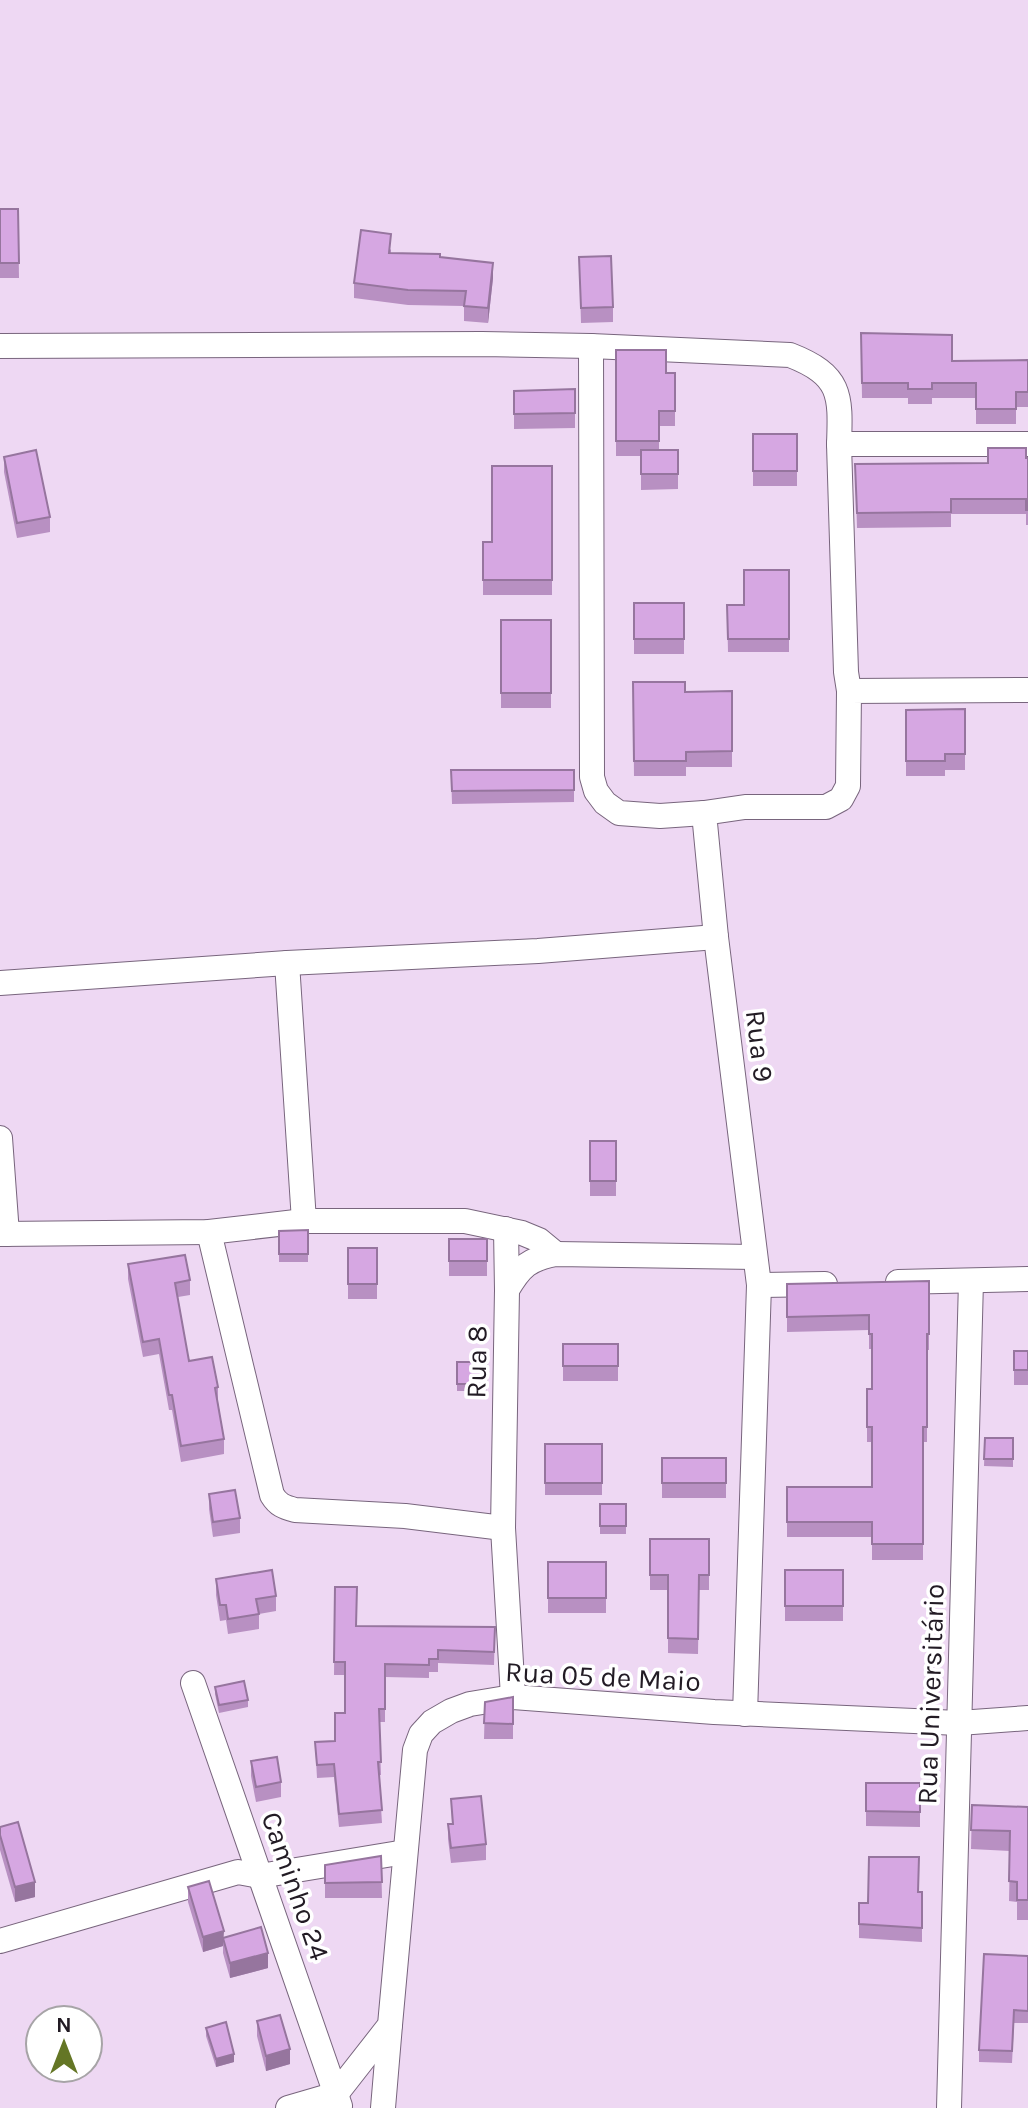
<svg xmlns="http://www.w3.org/2000/svg" width="1028" height="2108" font-family="Karla,sans-serif">
<style>
.lines{fill:none;stroke-linecap:round;stroke-linejoin:round}
.minor-casing{stroke:#78657d;stroke-width:26}
.minor{stroke:#fff;stroke-width:24}
.wall{fill:#b890c2}
.shaded-wall{fill:#96759e}
.building{fill:#d6a7e2;stroke:#96759e;stroke-width:2}
.labels{text-anchor:middle;stroke-width:7;stroke-linejoin:round;paint-order:stroke}
.street-label{font-size:28px;fill:#221b24;stroke:#fff}
</style>
<rect width="100%" height="100%" fill="#eed8f3"/>
<g class="lines">
<defs>
<g id="minor">
<path d="M0,346L482,344L591,346L790,355C841,375 841,394 839,444L846,672L849,691"/>
<polyline points="591,346 592,777 596,791 605,803 619,813 660,816 704,813"/>
<polyline points="839,444 1028,444"/>
<polyline points="287,963 304,1221"/>
<polyline points="0,983 287,963 538,951 716,937"/>
<polyline points="0,1138 7,1234"/>
<polyline points="506,1229 507,1290"/>
<path d="M209,1232L272,1495C278,1505 284,1507 295,1510L405,1516L503,1528"/>
<polyline points="0,1234 209,1232 304,1221 465,1221 522,1233 539,1240 556,1254"/>
<polyline points="898,1282 1028,1279"/>
<polyline points="759,1285 825,1284"/>
<polyline points="193,1683 340,2106"/>
<path d="M513,1697L503,1528L507,1290C521,1266 529,1259 556,1254L755,1257"/>
<polyline points="745,1714 759,1285 716,937 704,813 745,807 826,807 841,799 848,786 849,691 1028,690"/>
<polyline points="0,1941 238,1872 260,1876 405,1852"/>
<polyline points="288,2108 336,2094 390,2025 415,1750 421,1734 432,1722 451,1711 470,1704 513,1697 714,1712 959,1723 1028,1718"/>
<polyline points="383,2108 390,2025"/>
<polyline points="949,2108 971,1281"/>
</g>
</defs>
<use href="#minor" class="minor-casing"/>
<use href="#minor" class="minor"/>
</g>
<g class="wall">
<polygon points="0,209 18,209 19,278 0,278"/>
<polygon points="391,249 391,253 440,257 493,278 488,323 464,321 464,306 408,305 354,298 354,283"/>
<polygon points="579,257 613,307 613,322 581,323"/>
<polygon points="861,333 952,361 1028,360 1028,407 1016,407 1016,424 976,424 976,398 932,398 932,404 908,404 908,398 862,398"/>
<polygon points="616,350 666,373 675,373 675,426 659,426 659,450 678,450 678,489 641,490 641,456 616,456"/>
<polygon points="575,389 575,428 514,429 514,391"/>
<rect x="753" y="434" width="44" height="52"/>
<polygon points="4,457 50,517 50,532 17,538 4,472"/>
<polygon points="1028,458 1028,525 1026,525 1026,514 951,514 951,527 857,528 855,464 988,463"/>
<polygon points="552,466 552,595 483,595 483,542 492,542"/>
<polygon points="789,570 789,652 728,652 727,605 744,605"/>
<rect x="634" y="603" width="50" height="51"/>
<rect x="501" y="620" width="50" height="88"/>
<polygon points="633,682 685,692 732,691 732,767 686,767 686,776 634,776"/>
<polygon points="965,709 965,770 945,770 945,776 906,776 906,710"/>
<polygon points="451,770 574,770 574,802 452,804"/>
<rect x="590" y="1141" width="26" height="55"/>
<polygon points="308,1230 308,1262 279,1262 279,1231"/>
<rect x="449" y="1239" width="38" height="37"/>
<rect x="348" y="1248" width="29" height="51"/>
<polygon points="128,1264 190,1280 190,1295 178,1297 189,1361 218,1387 218,1402 224,1439 224,1454 181,1462 172,1410 169,1410 159,1354 143,1357 128,1279"/>
<polygon points="929,1281 929,1350 927,1350 927,1442 923,1442 923,1560 872,1560 872,1537 787,1537 787,1487 872,1487 872,1442 867,1442 867,1389 872,1389 872,1349 869,1349 869,1330 787,1332 787,1284"/>
<rect x="563" y="1344" width="55" height="37"/>
<rect x="1014" y="1351" width="14" height="34"/>
<rect x="457" y="1362" width="30" height="29"/>
<polygon points="985,1438 1013,1438 1013,1467 984,1466"/>
<rect x="545" y="1444" width="57" height="51"/>
<rect x="662" y="1458" width="64" height="40"/>
<polygon points="209,1494 240,1518 240,1533 213,1537 209,1509"/>
<rect x="600" y="1504" width="26" height="30"/>
<polygon points="650,1539 709,1539 709,1590 699,1590 698,1654 668,1653 668,1590 650,1590"/>
<rect x="548" y="1562" width="58" height="51"/>
<rect x="785" y="1570" width="58" height="51"/>
<polygon points="216,1579 276,1596 276,1611 259,1614 259,1629 228,1634 226,1620 220,1621 216,1595"/>
<polygon points="335,1587 357,1626 495,1627 494,1665 438,1663 438,1672 429,1672 429,1678 385,1677 385,1722 379,1722 381,1775 379,1775 382,1823 339,1827 334,1777 317,1778 315,1742 335,1741 345,1713 345,1675 334,1675"/>
<polygon points="215,1687 248,1700 248,1707 219,1713 215,1694"/>
<polygon points="513,1697 513,1739 484,1739 485,1702"/>
<polygon points="251,1761 281,1782 281,1797 256,1802 251,1776"/>
<polygon points="866,1783 920,1783 920,1827 866,1826"/>
<polygon points="451,1799 486,1844 486,1860 451,1863 448,1839 448,1824 452,1824"/>
<polygon points="972,1805 1028,1807 1028,1920 1017,1920 1017,1902 1009,1901 1010,1851 971,1849"/>
<polygon points="0,1827 35,1897 15,1902 0,1850"/>
<polygon points="381,1856 382,1898 325,1898 325,1865"/>
<polygon points="188,1887 224,1938 268,1968 230,1978 223,1953 223,1946 203,1952 188,1902"/>
<polygon points="919,1892 922,1892 922,1942 859,1938 859,1903 868,1903"/>
<polygon points="1028,1956 1028,2023 1014,2023 1012,2063 979,2062 979,2050"/>
<polygon points="257,2021 290,2064 266,2071 257,2036"/>
<polygon points="206,2028 234,2062 216,2067 206,2036"/>
</g>
<g class="shaded-wall">
<polygon points="493,263 493,278 488,323 488,308"/>
<polygon points="35,1882 35,1897 15,1902 15,1887"/>
<polygon points="224,1931 223,1946 203,1952 203,1937"/>
<polygon points="268,1953 268,1968 230,1978 230,1963"/>
<polygon points="290,2049 290,2064 266,2071 266,2056"/>
<polygon points="234,2054 234,2062 216,2067 216,2059"/>
</g>
<g class="building">
<polygon points="0,209 18,209 19,263 0,263"/>
<polygon points="361,230 391,234 389,253 440,254 440,257 493,263 488,308 464,306 466,291 408,290 354,283"/>
<polygon points="611,256 613,307 581,308 579,257"/>
<polygon points="861,333 952,335 952,361 1028,360 1028,392 1016,392 1016,409 976,409 976,383 932,383 932,389 908,389 908,383 862,383"/>
<polygon points="616,350 666,350 666,373 675,373 675,411 659,411 659,441 616,441"/>
<polygon points="575,389 575,413 514,414 514,391"/>
<rect x="753" y="434" width="44" height="37"/>
<polygon points="988,448 1026,448 1026,458 1028,458 1028,510 1026,510 1026,499 951,499 951,512 857,513 855,464 988,463"/>
<polygon points="36,450 50,517 17,523 4,457"/>
<rect x="641" y="450" width="37" height="24"/>
<polygon points="492,466 552,466 552,580 483,580 483,542 492,542"/>
<polygon points="744,570 789,570 789,639 728,639 727,605 744,605"/>
<rect x="634" y="603" width="50" height="36"/>
<rect x="501" y="620" width="50" height="73"/>
<polygon points="633,682 685,682 685,692 732,691 732,751 686,752 686,761 634,761"/>
<polygon points="965,709 965,754 945,754 945,761 906,761 906,710"/>
<polygon points="451,770 574,770 574,790 452,791"/>
<rect x="590" y="1141" width="26" height="40"/>
<polygon points="308,1230 308,1254 279,1254 279,1231"/>
<rect x="449" y="1239" width="38" height="22"/>
<rect x="348" y="1248" width="29" height="36"/>
<polygon points="185,1255 190,1280 175,1283 189,1361 212,1357 218,1387 215,1388 224,1439 181,1446 172,1395 169,1395 159,1339 143,1342 128,1264"/>
<polygon points="929,1281 929,1334 927,1334 927,1427 923,1427 923,1544 872,1544 872,1522 787,1522 787,1487 872,1487 872,1427 867,1427 867,1389 872,1389 872,1334 869,1334 869,1315 787,1317 787,1284"/>
<rect x="563" y="1344" width="55" height="22"/>
<rect x="1014" y="1351" width="14" height="19"/>
<rect x="457" y="1362" width="30" height="22"/>
<polygon points="985,1438 1013,1438 1013,1459 984,1459"/>
<rect x="545" y="1444" width="57" height="39"/>
<rect x="662" y="1458" width="64" height="25"/>
<polygon points="235,1490 240,1518 213,1522 209,1494"/>
<rect x="600" y="1504" width="26" height="22"/>
<polygon points="650,1539 709,1539 709,1575 699,1575 698,1639 668,1638 668,1575 650,1575"/>
<rect x="548" y="1562" width="58" height="36"/>
<polygon points="272,1570 276,1596 256,1599 259,1614 228,1619 226,1605 220,1605 216,1579"/>
<rect x="785" y="1570" width="58" height="36"/>
<polygon points="335,1587 357,1587 356,1626 495,1627 494,1652 438,1650 438,1659 429,1659 429,1665 385,1664 385,1709 379,1709 381,1762 378,1762 382,1810 339,1814 334,1764 317,1765 315,1742 335,1741 335,1713 345,1713 345,1662 334,1662"/>
<polygon points="244,1681 248,1700 219,1705 215,1687"/>
<polygon points="513,1697 513,1724 484,1723 485,1702"/>
<polygon points="277,1757 281,1782 256,1787 251,1761"/>
<polygon points="866,1783 920,1783 920,1812 866,1811"/>
<polygon points="481,1796 486,1844 451,1848 448,1824 453,1824 451,1799"/>
<polygon points="972,1805 1028,1807 1028,1900 1017,1900 1017,1882 1009,1881 1010,1831 971,1830"/>
<polygon points="18,1822 35,1882 15,1887 0,1835 0,1827"/>
<polygon points="381,1856 382,1882 325,1883 325,1865"/>
<polygon points="869,1857 919,1857 918,1892 922,1892 922,1928 859,1924 859,1903 868,1903"/>
<polygon points="209,1881 224,1931 203,1937 188,1887"/>
<polygon points="261,1927 268,1953 230,1963 223,1938"/>
<polygon points="984,1954 1028,1956 1028,2011 1014,2010 1012,2051 979,2050"/>
<polygon points="280,2015 290,2049 266,2056 257,2021"/>
<polygon points="226,2022 234,2054 216,2059 206,2028"/>
</g>
<g class="labels">
<g class="street-label">
<text transform="translate(760 1046) rotate(83)" y="10">Rua 9</text>
<text transform="translate(476 1362) rotate(-89)" y="10">Rua 8</text>
<text transform="translate(603 1676) rotate(3)" y="10">Rua 05 de Maio</text>
<text transform="translate(930 1694) rotate(-88)" y="10">Rua Universitário</text>
<text transform="translate(296 1886) rotate(71)" y="10">Caminho 24</text>
</g>
</g>
<g transform="translate(64 2044)"><circle r="38" fill="#ffffff" stroke="#a7a4a7" stroke-width="2"/>
<path d="M0-6L14 30L0 20L-14 30Z" fill="#647625"/>
<text y="-12" font-size="22" font-weight="bold" text-anchor="middle" fill="#221b24">N</text>
</g>
</svg>
